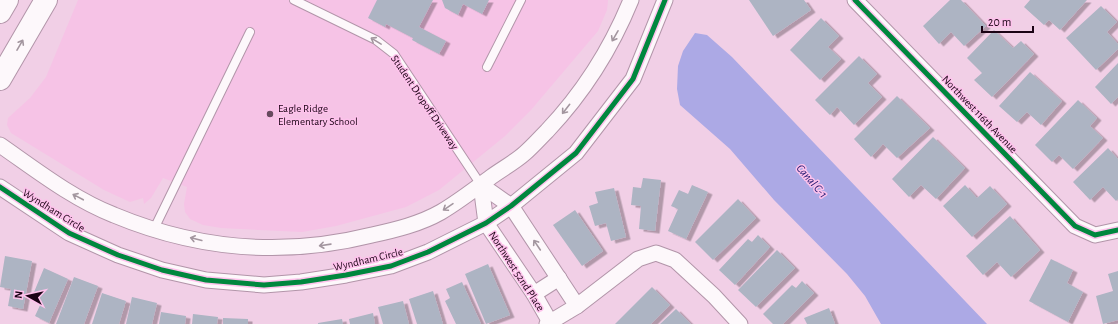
<svg xmlns="http://www.w3.org/2000/svg" width="1118" height="324" font-family="'Alegreya Sans',sans-serif">
<style>
.built{fill:#f6c3e6}
.water{fill:#aca9e5}
.building{fill:#adb4c3;filter:url(#shadow)}
.lines{fill:none;stroke-linecap:round;stroke-linejoin:round}
.lane-casing{stroke:#b295a9;stroke-width:10}
.street-casing{stroke:#b295a9;stroke-width:17}
.secondary-casing{stroke:#b295a9;stroke-width:24}
.lane{stroke:#fdf8fb;stroke-width:8}
.street{stroke:#fdf8fb;stroke-width:15}
.secondary{stroke:#fdf8fb;stroke-width:22}
.cycleway-casing{stroke:#fec2ec;stroke-width:8}
.cycleway{stroke:#00873e;stroke-width:5}
.oneway{stroke:#a3969f}
.poi-dot{fill:#664a5e;stroke:#fec2ec;stroke-width:1.5}
.labels{text-anchor:middle;stroke-width:3;stroke-linejoin:round;paint-order:stroke}
.street-label{font-size:11px;fill:#1b0315;stroke:#fec2ec}
.poi-label{font-size:11px;fill:#1b0315;stroke:#fec2ec;text-anchor:start}
.water-label{font-size:12px;font-style:italic;fill:#231a72;stroke:#fec2ec}
</style>
<defs>
<filter id="shadow"><feDropShadow dx="4.5" dy="2.5" stdDeviation="0" flood-color="#0004"/></filter>
</defs>
<rect width="100%" height="100%" fill="#f1cfe6"/>
<polygon class="built" points="78,0 608,0 608,1 607,10 598,31 531,110 505,136 439,190 406,207 336,226 302,232 221,228 203,225 190,219 185,212 184,204 187,187 163,178 151,198 144,204 143,198 130,202 104,190 11,133 7,125 8,118 30,98 46,77"/>
<polygon class="water" points="695,33 707,35 732,57 987,324 881,324 865,296 847,274 774,200 730,149 680,105 677,89 678,66 683,51"/>
<g class="building">
<polygon points="377,0 433,0 419,27 446,41 439,54 412,40 413,38 386,24 385,27 368,18"/>
<polygon points="442,0 489,0 482,14 463,4 458,15 445,8"/>
<polygon points="749,0 804,0 811,10 773,36"/>
<polygon points="950,0 961,0 986,26 964,46 951,32 939,44 923,26"/>
<polygon points="1030,0 1087,0 1060,30 1049,20 1044,25 1024,7"/>
<polygon points="1101,6 1117,22 1107,32 1118,44 1118,49 1096,70 1066,38"/>
<polygon points="821,18 839,36 828,47 841,59 820,80 790,50"/>
<polygon points="994,30 1013,48 1021,41 1034,54 992,97 974,80 982,73 967,58"/>
<polygon points="859,56 877,74 868,83 882,97 854,125 837,107 830,115 815,100"/>
<polygon points="1118,63 1118,97 1111,104 1095,87"/>
<polygon points="1030,72 1062,101 1041,125 1027,112 1017,122 999,106"/>
<polygon points="897,96 930,128 897,158 883,144 871,157 854,139"/>
<polygon points="1078,100 1097,118 1090,126 1103,138 1073,169 1059,155 1052,162 1035,145"/>
<polygon points="933,137 965,168 936,199 921,185 909,197 892,179"/>
<polygon points="1108,148 1118,159 1118,199 1116,201 1103,187 1090,200 1073,182"/>
<polygon points="643,178 661,180 655,231 639,229 641,206 631,205 633,187 641,188"/>
<polygon points="692,185 708,192 686,239 668,231 678,209 671,206 679,190 688,194"/>
<polygon points="965,185 977,198 990,186 1007,204 972,237 943,206"/>
<polygon points="614,188 626,237 611,241 606,223 595,226 589,206 598,203 595,192"/>
<polygon points="738,199 756,218 713,260 695,242"/>
<polygon points="575,210 603,251 582,266 553,225"/>
<polygon points="1010,216 1040,250 1011,277 997,262 983,275 966,256"/>
<polygon points="758,235 770,247 735,285 719,270 748,239 752,242"/>
<polygon points="777,250 795,268 756,307 738,290"/>
<polygon points="5,256 32,261 23,309 8,306 11,289 0,287"/>
<polygon points="1051,259 1073,270 1067,283 1083,292 1068,322 1029,301"/>
<polygon points="488,264 510,315 486,324 465,274"/>
<polygon points="44,268 68,279 49,323 35,316 42,301 32,297"/>
<polygon points="1118,271 1118,320 1103,324 1096,296 1113,291 1108,274"/>
<polygon points="74,277 98,286 84,324 56,324"/>
<polygon points="802,281 814,293 783,324 773,324 763,314 792,285 796,288"/>
<polygon points="462,282 481,324 456,324 445,301 450,298 446,289"/>
<polygon points="652,287 670,305 651,324 615,324"/>
<polygon points="433,291 443,324 417,324 409,299"/>
<polygon points="102,293 126,301 119,324 92,324"/>
<polygon points="132,297 157,303 152,324 126,324"/>
<polygon points="403,301 409,324 383,324 378,307"/>
<polygon points="829,308 835,324 807,324 804,318"/>
<polygon points="676,309 691,324 660,324"/>
<polygon points="161,312 186,316 185,324 159,324"/>
<polygon points="373,313 375,324 350,324 349,319"/>
<polygon points="193,314 218,317 217,324 192,324"/>
<polygon points="223,318 248,319 248,324 223,324"/>
<polygon points="342,319 343,324 318,324 318,323"/>
</g>
<g class="lines">
<defs>
<g id="lane">
<polyline points="294,0 376,40 394,54 481,185"/>
<polyline points="487,67 521,0"/>
<polyline points="154,229 250,32"/>
</g>
<g id="street">
<polyline points="855,0 1075,226 1095,235 1118,230"/>
<path d="M0,145C36,170 73,199 114,215C198,250 284,257 372,235C395,230 420,224 441,212C458,202 475,189 491,177C502,169 515,162 525,153C533,146 540,138 547,131C583,93 611,49 631,0"/>
<polyline points="481,185 511,206 577,306"/>
<polyline points="481,185 486,223 534,294 550,322"/>
<polyline points="0,187 69,233 118,255 162,270 206,280 264,285 301,282 346,275 391,266 428,252 486,223 511,206 576,153 633,79 665,0"/>
<polyline points="534,294 559,278"/>
<polyline points="547,324 577,306 638,259 656,253 675,260 714,296 740,324"/>
</g>
<g id="secondary">
<polyline points="0,12 7,0"/>
<polyline points="0,79 46,0"/>
</g>
</defs>
<use href="#lane" class="lane-casing"/>
<use href="#street" class="street-casing"/>
<use href="#secondary" class="secondary-casing"/>
<use href="#lane" class="lane"/>
<use href="#street" class="street"/>
<use href="#secondary" class="secondary"/>
<defs>
<g id="cycleway">
<polyline points="855,0 1075,226 1095,235 1118,230"/>
<polyline points="0,187 69,233 118,255 162,270 206,280 264,285 301,282 346,275 391,266 428,252 486,223 511,206 576,153 633,79 665,0"/>
</g>
</defs>
<use href="#cycleway" class="cycleway-casing"/>
<use href="#cycleway" class="cycleway"/>
</g>
<defs><path id="oneway-shaft" d="M-6 0H5M1.5-3L5.5 0L1.5 3" fill="none" stroke-width="1.6" stroke-linecap="round" stroke-linejoin="round"/></defs>
<g class="oneway">
<use href="#oneway-shaft" transform="translate(615 36) rotate(120)"/>
<use href="#oneway-shaft" transform="translate(376 41) rotate(-149)"/>
<use href="#oneway-shaft" transform="translate(20 45) rotate(-60)"/>
<use href="#oneway-shaft" transform="translate(566 109) rotate(128)"/>
<use href="#oneway-shaft" transform="translate(78 197) rotate(-152)"/>
<use href="#oneway-shaft" transform="translate(448 207) rotate(146)"/>
<use href="#oneway-shaft" transform="translate(196 239) rotate(-166)"/>
<use href="#oneway-shaft" transform="translate(325 245) rotate(172)"/>
<use href="#oneway-shaft" transform="translate(537 245) rotate(-124)"/>
</g>
<circle class="poi-dot" cx="270" cy="114" r="4"/>
<g class="labels">
<g class="street-label">
<text transform="translate(425 102) rotate(56)" y="4">Student Dropoff Driveway</text>
<text transform="translate(980 114) rotate(46)" y="4">Northwest 116th Avenue</text>
<text transform="translate(54 210) rotate(32)" y="4">Wyndham Circle</text>
<text transform="translate(368 259) rotate(-13)" y="4">Wyndham Circle</text>
<text transform="translate(517 271) rotate(57)" y="4">Northwest 52nd Place</text>
</g>
<g class="poi-label">
<text x="278" y="112">Eagle Ridge<tspan x="278" dy="13">Elementary School</tspan></text>
</g>
<g class="water-label">
<text transform="translate(812 181) rotate(49)" y="4">Canal C-1</text>
</g>
</g>
<g transform="translate(28 296) rotate(278)" stroke="#fec2ec" stroke-width="3" paint-order="stroke">
<path d="M0-3L7 15L0 10L-7 15Z" fill="#1b0315"/>
<text y="-6" font-size="11" font-weight="bold" text-anchor="middle" fill="#1b0315">N</text>
</g>
<path d="M982 26v6h51v-6" fill="none" stroke="#1b0315" stroke-width="2"/>
<text x="988" y="26" font-size="12" fill="#1b0315" stroke="#fec2ec" stroke-width="3" paint-order="stroke">20 m</text>
</svg>
